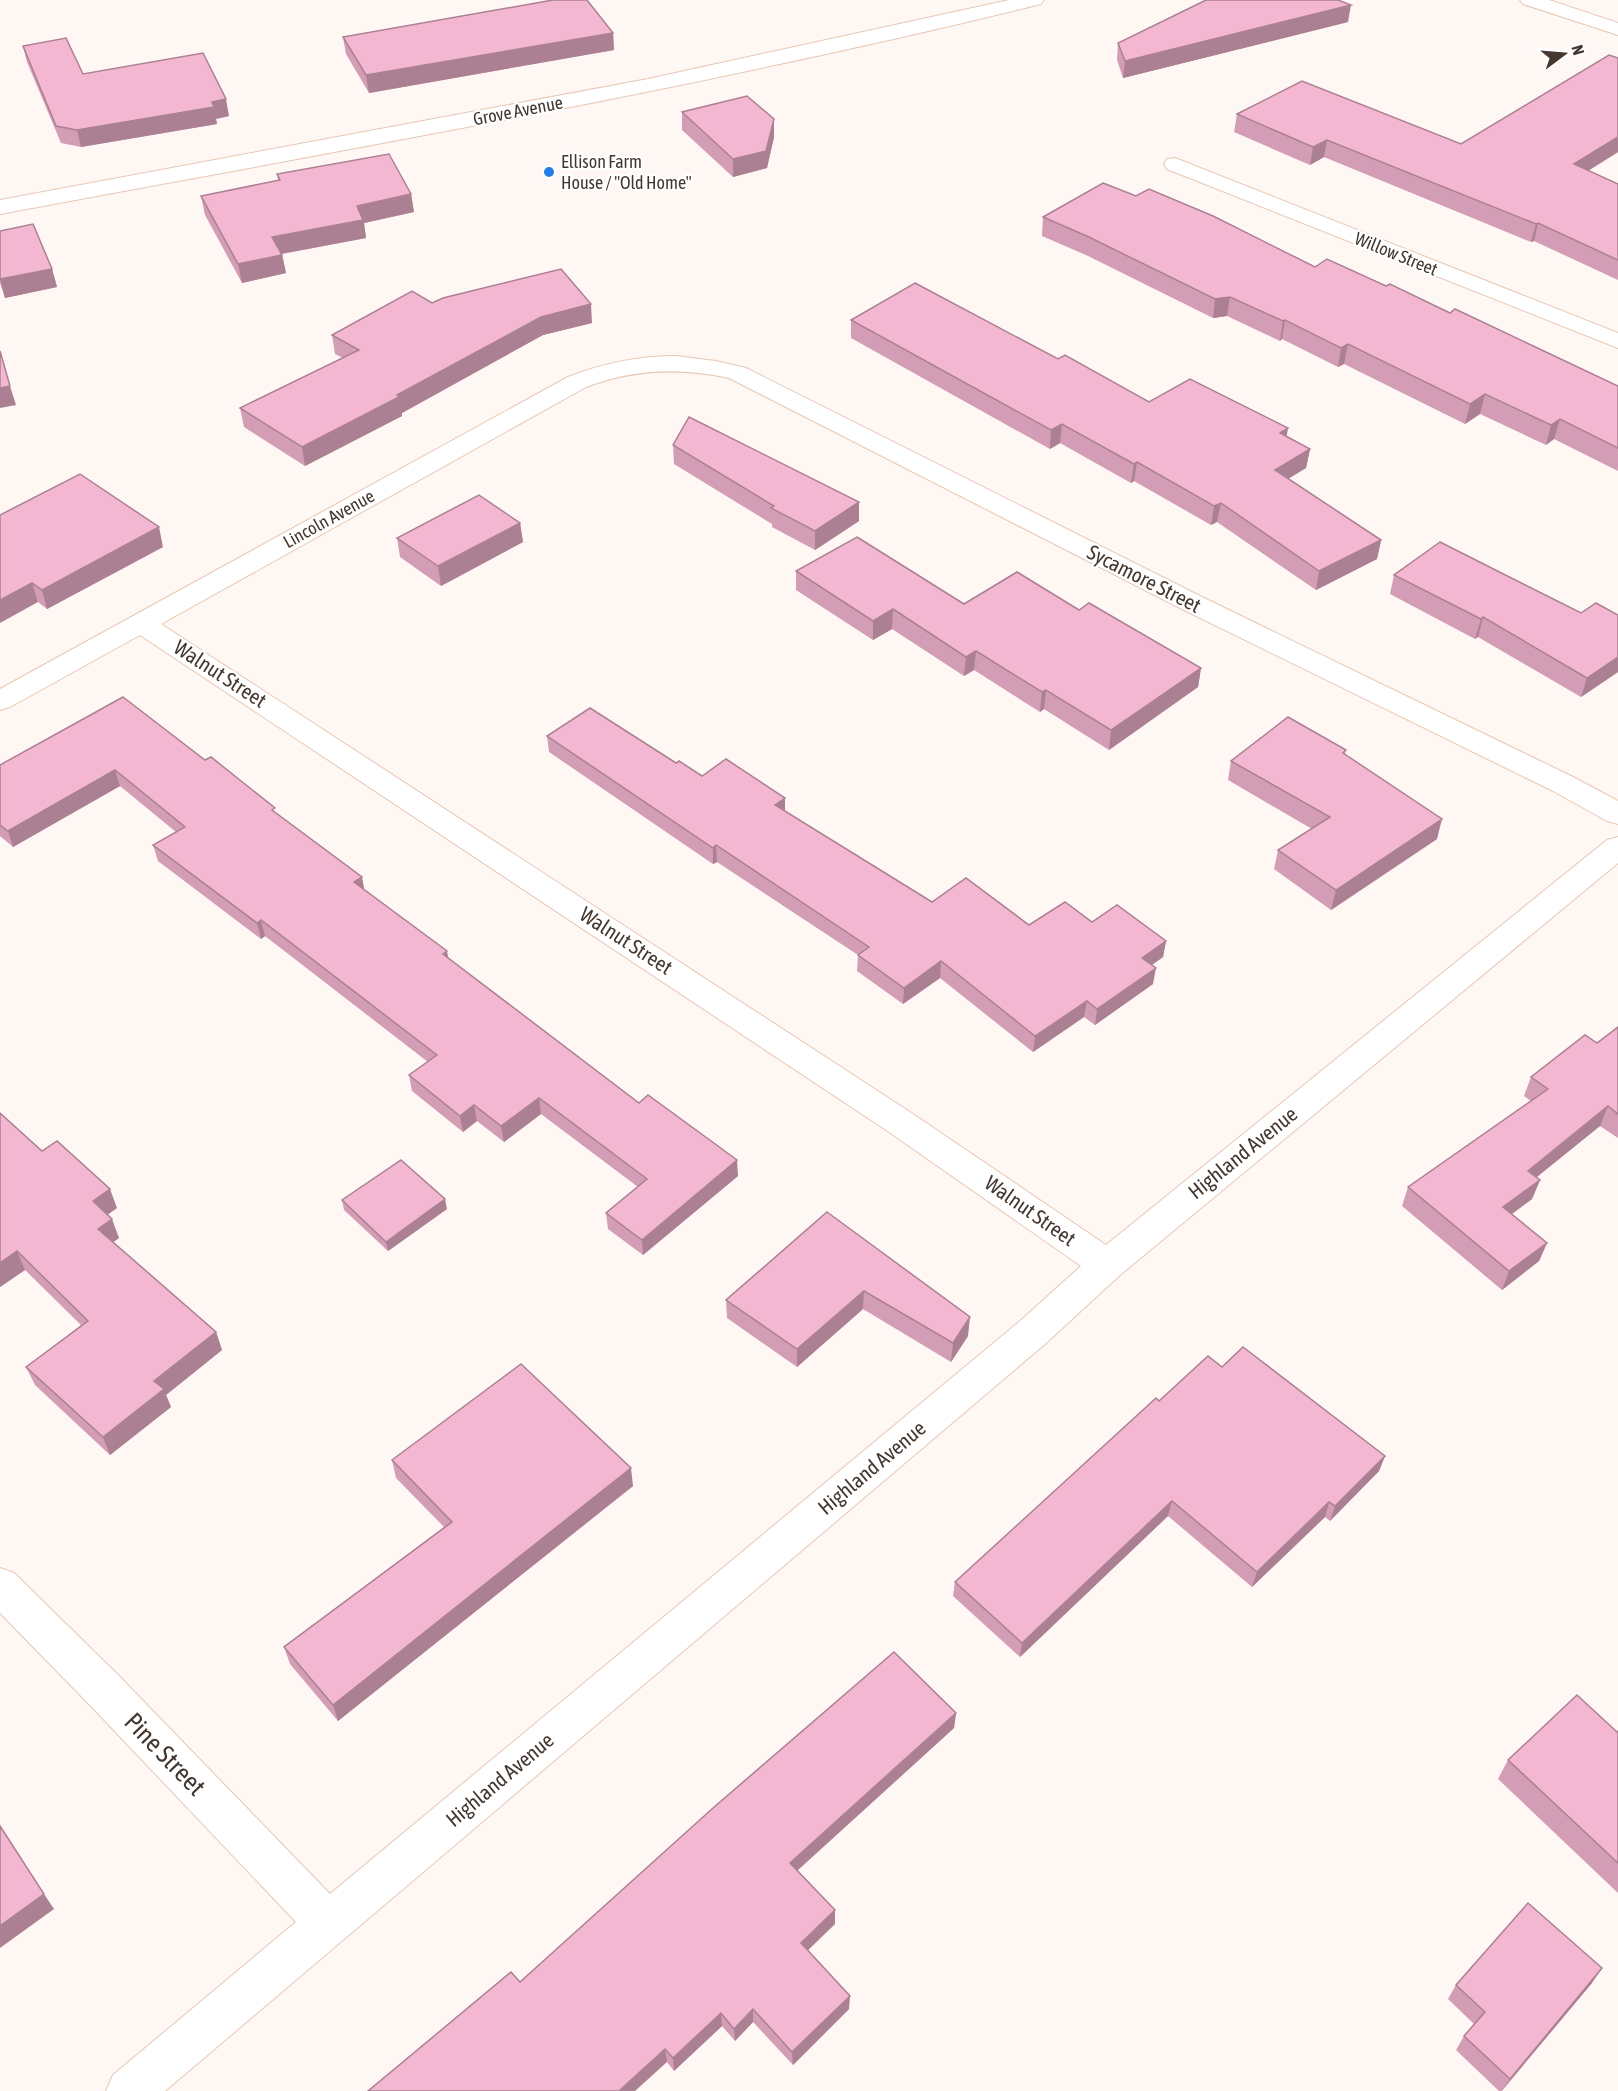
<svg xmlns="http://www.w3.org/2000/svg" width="1618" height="2091" font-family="'Asap Condensed',sans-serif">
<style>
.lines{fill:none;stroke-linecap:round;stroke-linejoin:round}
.minor-casing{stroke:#e8c7b3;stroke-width:2}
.minor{fill:#fff;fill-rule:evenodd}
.wall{fill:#d29db5}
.shaded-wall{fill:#ab8093}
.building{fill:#f4b7d2;stroke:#ab8093;stroke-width:1.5}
.poi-dot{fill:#247ee8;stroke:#fff;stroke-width:2}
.labels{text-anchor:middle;stroke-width:4.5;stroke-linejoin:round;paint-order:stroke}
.far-street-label{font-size:18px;fill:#44372f;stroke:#fff}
.far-poi-label{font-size:18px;fill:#44372f;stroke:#fff;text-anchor:start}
.street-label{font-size:21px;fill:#44372f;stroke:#fff}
.near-street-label{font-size:26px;fill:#44372f;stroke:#fff}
</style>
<rect width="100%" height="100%" fill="#fef7f3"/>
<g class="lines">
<defs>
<g id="minor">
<path d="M1009,0H1044L1041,4C697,89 348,149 0,214V200L648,79Z"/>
<polygon points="1520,0 1549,0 1618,23 1618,35 1523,4"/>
<polygon points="1175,158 1618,333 1618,348 1167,169 1164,164 1167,159"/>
<path d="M676,356L716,361L746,368L1202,597L1573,777L1618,801V824L1607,821L1553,791L1182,609L729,378C679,367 633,369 586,387L161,624L913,1114L1106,1245L1607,840L1618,837V863L1120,1275L1045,1344L165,2091H106L113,2075L296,1922L88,1703L0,1613V1568L14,1573L118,1675L330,1894L1019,1322L1081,1266L889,1132L140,635L10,707L0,710V689L568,377C604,363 638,356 676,356Z"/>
</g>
</defs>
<use href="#minor" class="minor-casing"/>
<use href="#minor" class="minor"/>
</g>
<g class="wall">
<polygon points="1348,22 1123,78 1117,60 1118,43"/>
<polygon points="613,33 614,50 369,93 346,54 343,37"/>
<polygon points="23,46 83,74 229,116 216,119 217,124 81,147 61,143 27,62"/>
<polygon points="1618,58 1618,152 1588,171 1618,184 1618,280 1534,241 1531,242 1324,157 1310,165 1234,132 1237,114 1461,144"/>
<polygon points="682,112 774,119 774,137 767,168 733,177 682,130"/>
<polygon points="277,174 411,194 414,212 364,223 366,238 282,254 286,273 242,283 205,215 201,196 278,180"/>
<polygon points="1043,217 1315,267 1386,286 1618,386 1618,471 1554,439 1546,445 1480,414 1465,424 1344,364 1338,367 1282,339 1280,341 1227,316 1213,318 1088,256 1042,236"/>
<polygon points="0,231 52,269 57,287 5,298 0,283"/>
<polygon points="432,303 592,323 543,335 402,413 402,416 305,466 244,427 240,408 343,358 335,354 332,335"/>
<polygon points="851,320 1058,359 1149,402 1287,436 1310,449 1306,468 1288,479 1381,540 1377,559 1316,590 1217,522 1211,525 1134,481 1131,483 1060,443 1050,449 851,338"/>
<polygon points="673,445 859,502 859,521 815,550 772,527 772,524 674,464"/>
<polygon points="0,515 163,547 47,609 38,602"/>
<polygon points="520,523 523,542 441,586 400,557 397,538"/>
<polygon points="796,571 964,604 1079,610 1201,668 1198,687 1109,750 1044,709 1040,712 974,670 964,676 892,629 873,640 796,590"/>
<polygon points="1394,575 1581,613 1618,615 1618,672 1581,697 1478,637 1475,639 1390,594"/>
<polygon points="547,736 676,763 702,776 785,798 785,811 932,902 1029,925 1092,922 1166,941 1163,957 1152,965 1153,984 1095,1025 1084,1017 1033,1052 940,978 903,1004 857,971 858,955 717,862 713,864 549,752"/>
<polygon points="1346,750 1345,754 1437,839 1331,910 1274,869 1278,850 1312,829 1228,780 1231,761"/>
<polygon points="205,760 276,813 365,890 448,959 639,1103 738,1176 643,1255 608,1229 606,1213 638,1187 541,1114 504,1142 477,1121 463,1132 412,1091 409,1075 428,1062 265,936 261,939 158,861 153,845 176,832 120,786 13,847 0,836 0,765"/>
<polygon points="1618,1027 1618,1138 1600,1126 1536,1177 1540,1180 1532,1199 1511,1214 1547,1243 1539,1261 1502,1290 1402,1206 1408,1187 1531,1101 1524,1096 1531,1077 1597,1043"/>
<polygon points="0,1113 42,1151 117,1208 107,1215 119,1238 113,1242 216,1332 222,1350 166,1395 171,1407 110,1455 35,1385 26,1367 81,1325 25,1270 0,1287"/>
<polygon points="342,1200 447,1209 388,1251 344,1210"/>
<polygon points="827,1212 968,1336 951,1362 863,1309 797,1367 727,1318 726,1300"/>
<polygon points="1222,1367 1385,1456 1379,1471 1330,1521 1325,1517 1252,1587 1168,1516 1020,1657 953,1596 955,1582 1159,1401"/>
<polygon points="392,1460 633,1486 338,1721 290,1664 284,1647 444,1527 396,1478"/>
<polygon points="956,1713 954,1728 797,1871 835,1910 835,1924 807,1950 849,2009 793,2065 753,2022 735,2041 722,2026 674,2071 667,2062 520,1982"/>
<polygon points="1618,1731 1618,1893 1498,1779 1508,1760"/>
<polygon points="1592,1983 1502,2091 1499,2091 1456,2050 1464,2036 1474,2024 1448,1999 1456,1985"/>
</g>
<g class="shaded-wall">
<polygon points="1351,5 1348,22 1123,78 1125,61"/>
<polygon points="613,33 614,50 369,93 366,75"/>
<polygon points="226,99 229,116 216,119 217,124 81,147 77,130"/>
<polygon points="774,119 774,137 767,168 733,177 733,159"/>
<polygon points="1618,137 1618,152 1570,182 1574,164"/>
<polygon points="1327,140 1324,157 1310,165 1313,147"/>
<polygon points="411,194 414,212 364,223 366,238 275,255 272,237 357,206"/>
<polygon points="1538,223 1534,241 1531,242 1536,224"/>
<polygon points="282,255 286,273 242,283 238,264"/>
<polygon points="52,269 57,287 5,298 0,279"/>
<polygon points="1230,297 1227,316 1213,318 1215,299"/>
<polygon points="591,304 592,323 543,335 402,413 402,416 305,466 302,447 541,317"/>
<polygon points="1285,320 1282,339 1280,341 1283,321"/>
<polygon points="1348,344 1344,364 1338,367 1341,348"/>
<polygon points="10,386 16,405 0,408 0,388"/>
<polygon points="1485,394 1480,414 1465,424 1470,404"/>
<polygon points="1560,419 1554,439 1546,445 1551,425"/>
<polygon points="1062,424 1060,443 1050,449 1051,430"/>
<polygon points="1288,428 1285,447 1280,433"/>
<polygon points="1310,449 1306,468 1271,489 1275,470"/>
<polygon points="1137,462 1134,481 1131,483 1134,464"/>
<polygon points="859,502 859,521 815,550 815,531"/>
<polygon points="1221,503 1217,522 1211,525 1214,506"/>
<polygon points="520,523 523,542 441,586 438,566"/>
<polygon points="159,527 163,547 47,609 42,590"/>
<polygon points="1381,540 1377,559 1316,590 1319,571"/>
<polygon points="32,583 38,602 0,623 0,600"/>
<polygon points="893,609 892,629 873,640 873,621"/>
<polygon points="1483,617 1478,637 1475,639 1481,619"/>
<polygon points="976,651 974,670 964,676 966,657"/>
<polygon points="1618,657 1618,672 1581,697 1587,678"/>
<polygon points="1201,668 1198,687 1109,750 1111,730"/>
<polygon points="1046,690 1044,709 1040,712 1042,692"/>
<polygon points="115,770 120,786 13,847 8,831"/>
<polygon points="785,798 785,814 775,805"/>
<polygon points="1442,819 1437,839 1331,910 1336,890"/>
<polygon points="716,845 717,862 713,864 713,848"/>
<polygon points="362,877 365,893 354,882"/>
<polygon points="261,920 265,936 261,939 257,923"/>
<polygon points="1166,941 1163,957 1139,974 1142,958"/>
<polygon points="447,951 450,967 443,954"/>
<polygon points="941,961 940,978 903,1004 904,988"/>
<polygon points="1156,968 1153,984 1095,1025 1097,1009"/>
<polygon points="1087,1001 1084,1017 1033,1052 1035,1036"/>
<polygon points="539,1098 541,1114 504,1142 501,1126"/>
<polygon points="474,1105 477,1121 463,1132 460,1116"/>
<polygon points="1608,1106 1600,1126 1521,1190 1528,1171"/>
<polygon points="737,1160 738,1176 643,1255 642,1240"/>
<polygon points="1540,1180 1532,1199 1496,1226 1503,1207"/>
<polygon points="110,1189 117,1208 100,1220 93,1201"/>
<polygon points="445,1199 447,1209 388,1251 386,1242"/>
<polygon points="112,1219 119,1238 105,1248 98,1229"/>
<polygon points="1547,1243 1539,1261 1502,1290 1509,1271"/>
<polygon points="17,1251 25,1270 0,1287 0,1263"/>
<polygon points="864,1291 863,1309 797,1367 797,1349"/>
<polygon points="970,1317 968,1336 951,1362 953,1343"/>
<polygon points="216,1332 222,1350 166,1395 171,1407 110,1455 103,1437 154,1381"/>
<polygon points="1385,1456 1379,1471 1330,1521 1335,1506"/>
<polygon points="631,1468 633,1486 338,1721 333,1705"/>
<polygon points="1172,1501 1168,1516 1020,1657 1022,1643"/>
<polygon points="1329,1502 1325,1517 1252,1587 1257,1572"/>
<polygon points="956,1713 954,1728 790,1877 790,1863"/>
<polygon points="44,1894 54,1909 0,1948 0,1926"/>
<polygon points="835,1910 835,1924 801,1957 801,1943"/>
<polygon points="1602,1968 1592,1983 1501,2091 1510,2079"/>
<polygon points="850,1996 849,2009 793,2065 792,2052"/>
<polygon points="753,2009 753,2022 735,2041 734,2029"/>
<polygon points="721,2013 722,2026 674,2071 673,2058"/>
<polygon points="665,2049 667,2062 635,2091 619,2091"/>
</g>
<g class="building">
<polygon points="553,0 587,0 613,33 366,75 343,37"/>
<polygon points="1206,0 1338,0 1351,5 1125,61 1118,43"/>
<polygon points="66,38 83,74 203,53 226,99 212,102 214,107 77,130 56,126 23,46"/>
<polygon points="1609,55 1618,58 1618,137 1574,164 1618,184 1618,260 1538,223 1536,224 1327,140 1313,147 1237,114 1302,81 1461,144"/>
<polygon points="747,96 774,119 766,151 733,159 682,112"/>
<polygon points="389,154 411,194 357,206 363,220 272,237 282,255 238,264 201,196 280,180 277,174"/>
<polygon points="1103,183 1136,196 1149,189 1213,216 1315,267 1327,259 1386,286 1390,284 1450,313 1455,309 1618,386 1618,448 1560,419 1551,425 1485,394 1470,404 1348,344 1341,348 1285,320 1283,321 1230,297 1215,299 1089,237 1043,217"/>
<polygon points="33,224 52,269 0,279 0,231"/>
<polygon points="561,269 591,304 541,317 397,395 399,397 302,447 240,408 359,350 332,335 412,291 432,303 443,298"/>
<polygon points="915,283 1058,359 1065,355 1149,402 1190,379 1288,428 1280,433 1310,449 1275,470 1381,540 1319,571 1221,503 1214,506 1137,462 1134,464 1062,424 1051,430 851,320"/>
<polygon points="0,351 10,386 0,388"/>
<polygon points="689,417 859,502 815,531 771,508 774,506 673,445"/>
<polygon points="80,474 159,527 42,590 32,583 0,600 0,515"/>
<polygon points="479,495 520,523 438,566 397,538"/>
<polygon points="857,537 964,604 1017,572 1079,610 1089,603 1201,668 1111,730 1046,690 1042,692 976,651 966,657 893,609 873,621 796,571"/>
<polygon points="1440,542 1581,613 1596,603 1618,615 1618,657 1587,678 1483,617 1481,619 1394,575"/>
<polygon points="123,697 205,760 211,757 275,808 272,810 362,877 354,882 447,951 443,954 639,1103 648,1095 737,1160 642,1240 606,1213 647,1179 539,1098 501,1126 474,1105 460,1116 409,1075 437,1055 261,920 257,923 153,845 185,827 115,770 8,831 0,825 0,765"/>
<polygon points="590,708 676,763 679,761 702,776 726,759 785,798 775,805 932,902 966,878 1029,925 1065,902 1092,922 1117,905 1166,941 1142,958 1156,968 1097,1009 1087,1001 1035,1036 941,961 904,988 858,955 869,947 716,845 713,848 547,736"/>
<polygon points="1288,717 1346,750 1343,753 1442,819 1336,890 1278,850 1330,817 1231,761"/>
<polygon points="1618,1027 1618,1114 1608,1106 1528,1171 1540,1180 1503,1207 1547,1243 1509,1271 1408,1187 1548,1089 1531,1077 1585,1035 1597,1043"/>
<polygon points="0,1113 42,1151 57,1141 110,1189 93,1201 112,1219 98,1229 216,1332 154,1381 164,1389 103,1437 26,1367 88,1321 17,1251 0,1263"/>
<polygon points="401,1160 445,1199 386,1242 342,1200"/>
<polygon points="827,1212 970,1317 953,1343 864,1291 797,1349 726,1300"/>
<polygon points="1243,1347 1385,1456 1335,1506 1329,1502 1257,1572 1172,1501 1022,1643 955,1582 1156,1398 1159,1401 1208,1356 1222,1367"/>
<polygon points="521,1364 631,1468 333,1705 284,1647 452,1522 392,1460"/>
<polygon points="894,1652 956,1713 790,1863 835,1910 801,1943 850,1996 792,2052 753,2009 734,2029 721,2013 673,2058 665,2049 619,2091 368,2091 511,1972 520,1982 713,1808"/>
<polygon points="1577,1695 1617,1732 1618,1731 1618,1863 1508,1760"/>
<polygon points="0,1826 44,1894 0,1926"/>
<polygon points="1528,1903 1602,1968 1510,2079 1464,2036 1485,2012 1456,1985"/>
</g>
<circle class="poi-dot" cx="549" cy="172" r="6"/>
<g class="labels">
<g class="far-street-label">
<text transform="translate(518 111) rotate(-11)" y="6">Grove Avenue</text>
<text transform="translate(1396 254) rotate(22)" y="6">Willow Street</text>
<text transform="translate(329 519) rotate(-29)" y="6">Lincoln Avenue</text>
</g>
<g class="far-poi-label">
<text x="561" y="168">Ellison Farm<tspan x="561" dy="21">House / "Old Home"</tspan></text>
</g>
<g class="street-label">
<text transform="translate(1144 579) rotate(27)" y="7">Sycamore Street</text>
<text transform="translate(220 674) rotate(33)" y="7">Walnut Street</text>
<text transform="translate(626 941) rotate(33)" y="7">Walnut Street</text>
<text transform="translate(1243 1153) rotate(-39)" y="7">Highland Avenue</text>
<text transform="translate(1030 1211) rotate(35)" y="7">Walnut Street</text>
<text transform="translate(872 1468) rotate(-40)" y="7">Highland Avenue</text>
<text transform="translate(500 1780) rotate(-40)" y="7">Highland Avenue</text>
</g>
<g class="near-street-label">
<text transform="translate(165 1754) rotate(46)" y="9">Pine Street</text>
</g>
</g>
<g transform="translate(1564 54) rotate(74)" stroke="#ffffff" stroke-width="4.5" paint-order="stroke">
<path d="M0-4.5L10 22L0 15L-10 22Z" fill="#44372f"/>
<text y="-9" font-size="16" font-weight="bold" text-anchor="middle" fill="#44372f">N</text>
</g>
</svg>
